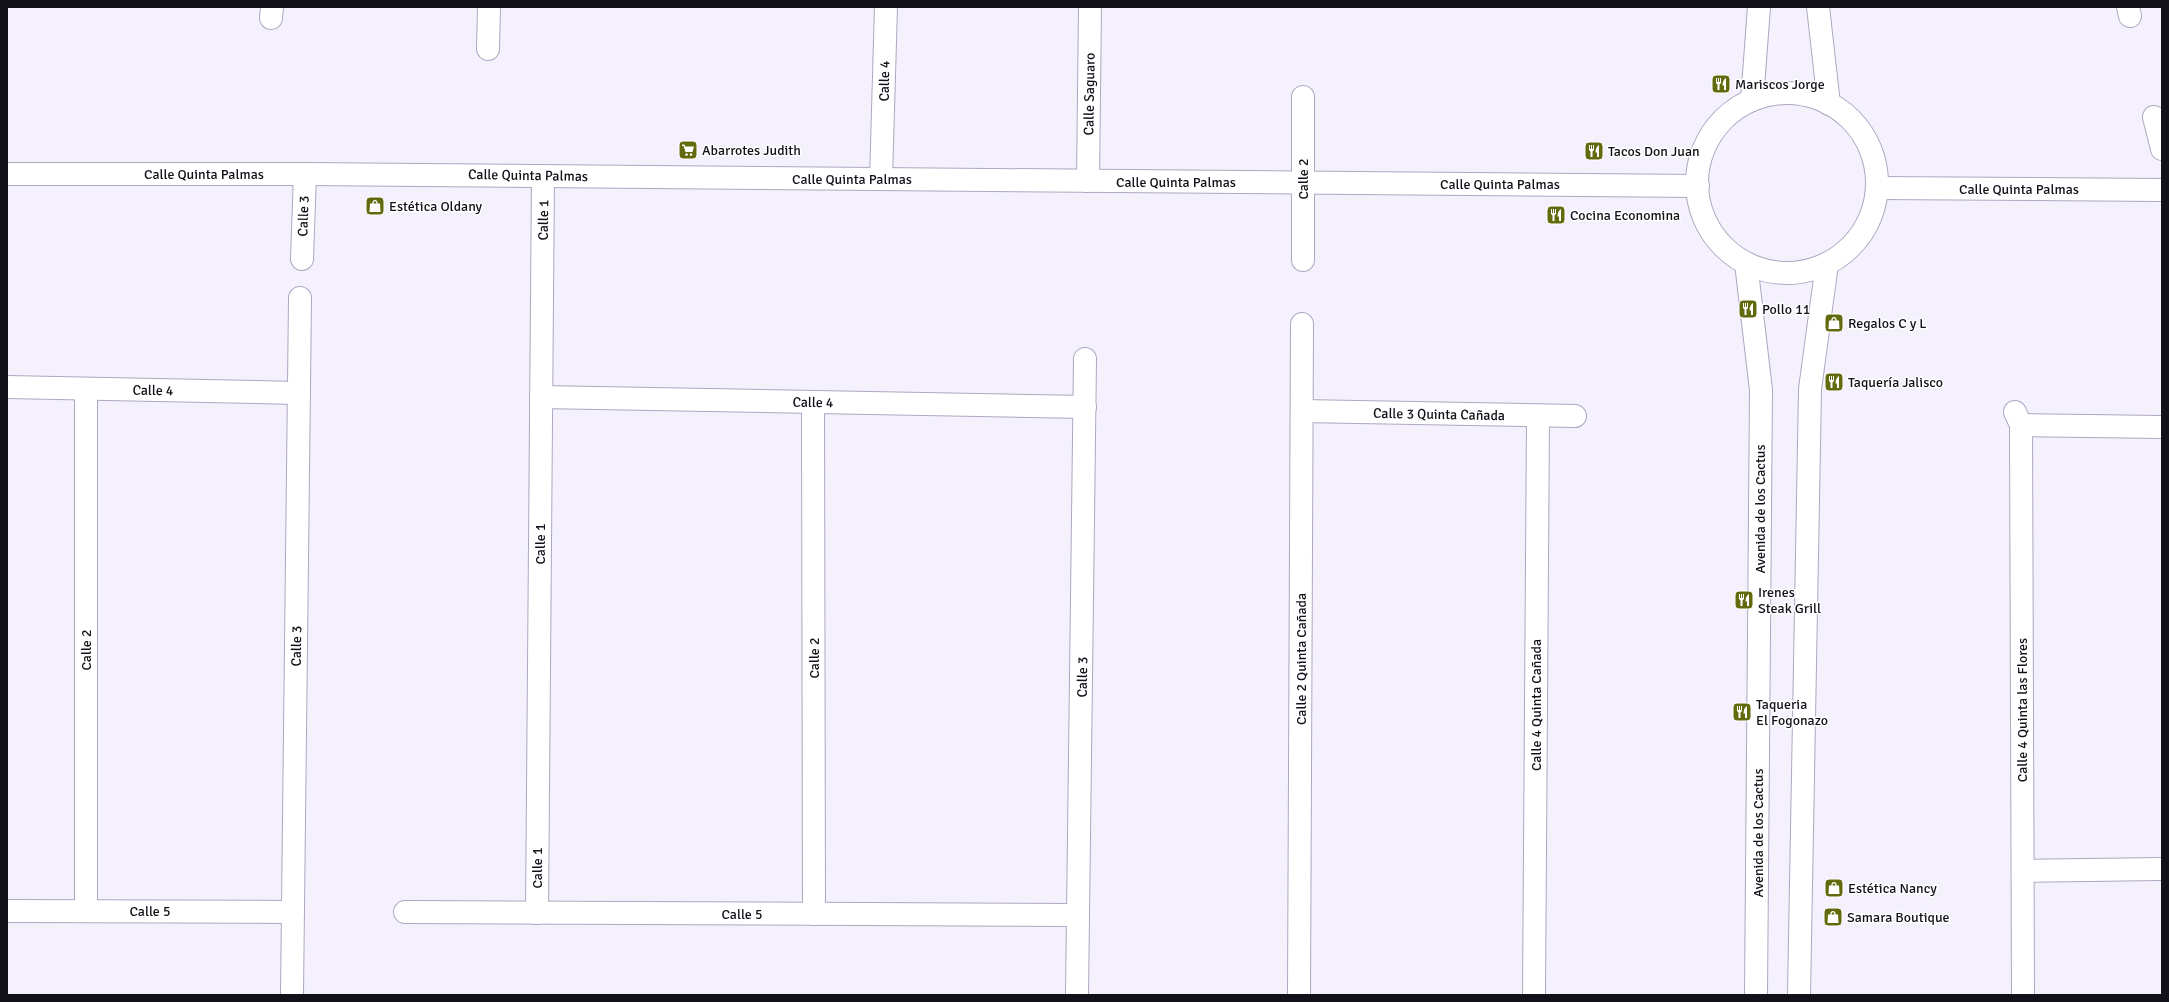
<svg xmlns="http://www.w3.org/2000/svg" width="2169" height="1002" font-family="Signika,sans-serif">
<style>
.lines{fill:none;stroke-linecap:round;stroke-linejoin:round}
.minor-casing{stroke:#ada7c2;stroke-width:24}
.tertiary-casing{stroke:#ada7c2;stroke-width:24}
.minor{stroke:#fff;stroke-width:22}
.tertiary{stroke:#fff;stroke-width:22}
.labels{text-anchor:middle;stroke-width:3;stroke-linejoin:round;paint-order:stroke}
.street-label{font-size:14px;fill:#121019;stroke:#fff}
.poi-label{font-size:14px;fill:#121019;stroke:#fff;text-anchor:start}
</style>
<rect width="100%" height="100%" fill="#f4f1fd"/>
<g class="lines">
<defs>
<g id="minor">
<polyline points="2128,7 2130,16"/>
<polyline points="271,18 272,7"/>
<polyline points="488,49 489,7"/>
<polyline points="2154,117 2162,149"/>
<polyline points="7,174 305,174 1698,186"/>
<polyline points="881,179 886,7"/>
<polyline points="1088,181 1090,7"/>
<polyline points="1877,188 2162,190"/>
<polyline points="302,259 305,174"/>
<polyline points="1303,260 1303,97"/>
<polyline points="7,387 299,393"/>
<polyline points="541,397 1085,407"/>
<polyline points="813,402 814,914"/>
<polyline points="1302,411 1575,416"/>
<polyline points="2015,412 2021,425 2023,995"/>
<polyline points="2021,425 2162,427"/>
<polyline points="2023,871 2162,869"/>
<polyline points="7,911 293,912"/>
<polyline points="86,911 86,389"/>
<polyline points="405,912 1078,915"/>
<polyline points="537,913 543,176"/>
<polyline points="292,994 300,298"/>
<polyline points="1077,995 1085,359"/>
<polyline points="1299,995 1302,324"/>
<polyline points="1534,995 1538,416"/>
</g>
<g id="tertiary">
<polyline points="1818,7 1829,104"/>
<circle cx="1787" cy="183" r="90"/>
<polyline points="1752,100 1759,7"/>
<polyline points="1746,263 1761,390 1756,995"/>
<polyline points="1799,995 1810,389 1827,264"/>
</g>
</defs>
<use href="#minor" class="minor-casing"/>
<use href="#tertiary" class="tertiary-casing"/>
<use href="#minor" class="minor"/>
<use href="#tertiary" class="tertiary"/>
</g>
<defs>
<symbol id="restaurant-square" viewBox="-11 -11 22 22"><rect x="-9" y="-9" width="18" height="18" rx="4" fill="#636a0e" stroke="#fff"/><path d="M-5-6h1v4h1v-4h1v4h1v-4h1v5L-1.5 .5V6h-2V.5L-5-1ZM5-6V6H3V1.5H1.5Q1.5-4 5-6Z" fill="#fff"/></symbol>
<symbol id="supermarket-square" viewBox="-11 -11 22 22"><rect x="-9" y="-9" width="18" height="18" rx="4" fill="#636a0e" stroke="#fff"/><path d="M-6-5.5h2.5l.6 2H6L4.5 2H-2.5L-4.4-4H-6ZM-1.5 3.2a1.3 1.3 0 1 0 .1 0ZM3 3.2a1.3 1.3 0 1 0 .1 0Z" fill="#fff"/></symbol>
<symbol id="shop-square" viewBox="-11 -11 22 22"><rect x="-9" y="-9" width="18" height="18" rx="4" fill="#636a0e" stroke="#fff"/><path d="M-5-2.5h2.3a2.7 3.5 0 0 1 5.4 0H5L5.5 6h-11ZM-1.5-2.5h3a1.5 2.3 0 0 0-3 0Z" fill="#fff"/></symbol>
</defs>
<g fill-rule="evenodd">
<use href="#restaurant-square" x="1710" y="73" width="22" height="22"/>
<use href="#supermarket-square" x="677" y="139" width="22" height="22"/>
<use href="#restaurant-square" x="1583" y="140" width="22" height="22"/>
<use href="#shop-square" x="364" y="195" width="22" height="22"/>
<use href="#restaurant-square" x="1545" y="204" width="22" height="22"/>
<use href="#restaurant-square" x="1737" y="298" width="22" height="22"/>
<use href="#shop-square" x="1823" y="312" width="22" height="22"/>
<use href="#restaurant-square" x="1823" y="371" width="22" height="22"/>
<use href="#restaurant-square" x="1733" y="589" width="22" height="22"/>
<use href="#restaurant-square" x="1731" y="701" width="22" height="22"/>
<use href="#shop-square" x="1823" y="877" width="22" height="22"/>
<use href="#shop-square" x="1822" y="906" width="22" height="22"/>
</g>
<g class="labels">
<g class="street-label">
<text transform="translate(884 81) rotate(-89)" y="5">Calle 4</text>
<text transform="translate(1089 94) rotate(-89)" y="5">Calle Saguaro</text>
<text x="204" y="179">Calle Quinta Palmas</text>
<text transform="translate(528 175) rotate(1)" y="5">Calle Quinta Palmas</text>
<text x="852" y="184">Calle Quinta Palmas</text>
<text transform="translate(1303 179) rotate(-90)" y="5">Calle 2</text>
<text x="1176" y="187">Calle Quinta Palmas</text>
<text x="1500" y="189">Calle Quinta Palmas</text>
<text x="2019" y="194">Calle Quinta Palmas</text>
<text transform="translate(303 216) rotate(-88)" y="5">Calle 3</text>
<text transform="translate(543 220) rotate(-89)" y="5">Calle 1</text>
<text transform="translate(153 390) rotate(1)" y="5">Calle 4</text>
<text transform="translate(813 402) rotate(1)" y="5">Calle 4</text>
<text transform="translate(1439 414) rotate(1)" y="5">Calle 3 Quinta Cañada</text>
<text transform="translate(1760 509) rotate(-90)" y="5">Avenida de los Cactus</text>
<text transform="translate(540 544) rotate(-90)" y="5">Calle 1</text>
<text transform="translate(296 646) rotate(-89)" y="5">Calle 3</text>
<text transform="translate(86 650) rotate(-90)" y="5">Calle 2</text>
<text transform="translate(814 658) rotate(-90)" y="5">Calle 2</text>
<text transform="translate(1301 659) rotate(-90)" y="5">Calle 2 Quinta Cañada</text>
<text transform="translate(1082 677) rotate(-89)" y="5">Calle 3</text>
<text transform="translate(1536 705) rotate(-90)" y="5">Calle 4 Quinta Cañada</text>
<text transform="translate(2022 710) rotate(-90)" y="5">Calle 4 Quinta las Flores</text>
<text transform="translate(1758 833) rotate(-90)" y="5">Avenida de los Cactus</text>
<text transform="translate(537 868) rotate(-90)" y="5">Calle 1</text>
<text x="150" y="916">Calle 5</text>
<text x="742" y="919">Calle 5</text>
</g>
<g class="poi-label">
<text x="1735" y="89">Mariscos Jorge</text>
<text x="702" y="155">Abarrotes Judith</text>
<text x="1608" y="156">Tacos Don Juan</text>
<text x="389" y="211">Estética Oldany</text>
<text x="1570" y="220">Cocina Economina</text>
<text x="1762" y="314">Pollo 11</text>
<text x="1848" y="328">Regalos C y L</text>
<text x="1848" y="387">Taquería Jalisco</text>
<text x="1758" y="597">Irenes<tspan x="1758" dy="16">Steak Grill</tspan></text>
<text x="1756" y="709">Taqueria<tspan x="1756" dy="16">El Fogonazo</tspan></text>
<text x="1848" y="893">Estética Nancy</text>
<text x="1847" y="922">Samara Boutique</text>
</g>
</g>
<rect width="2169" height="1002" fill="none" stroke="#121019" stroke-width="16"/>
</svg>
